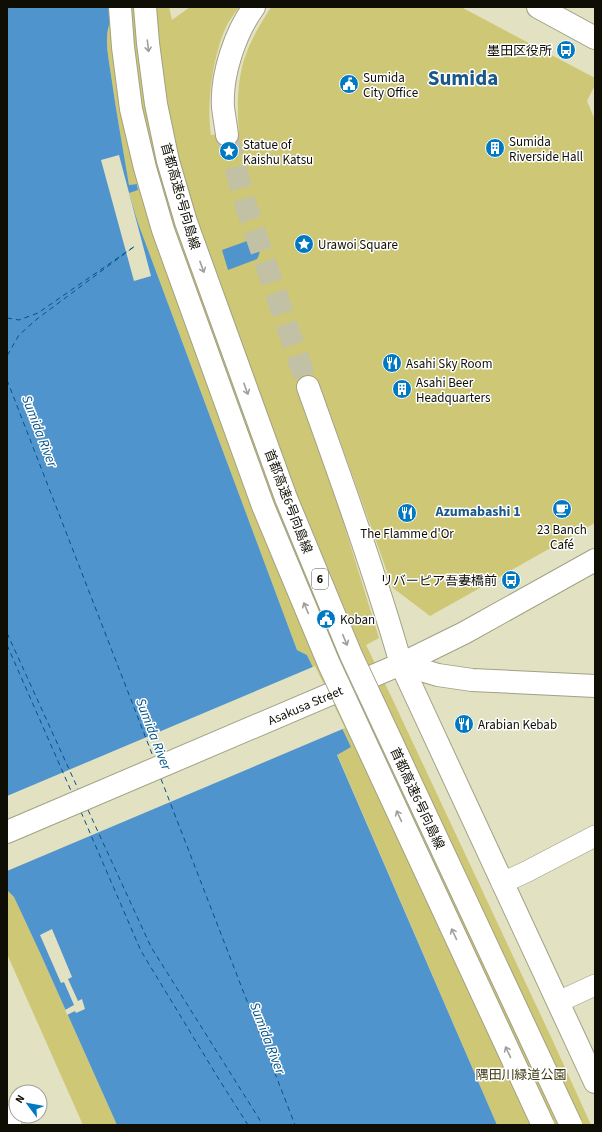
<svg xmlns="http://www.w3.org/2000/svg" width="602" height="1132" font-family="'Source Sans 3','Noto Sans JP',sans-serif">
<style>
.green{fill:#cdc776}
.water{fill:#5094cd}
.pier{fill:#e2e1c2}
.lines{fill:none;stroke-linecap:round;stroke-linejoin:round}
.ferry{stroke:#005389;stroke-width:1;stroke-dasharray:5 4;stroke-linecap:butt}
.secondary-tunnel{stroke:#c2c1a6;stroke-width:22;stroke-dasharray:22 11;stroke-linecap:butt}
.street-casing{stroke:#a2a184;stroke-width:22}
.secondary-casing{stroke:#a2a184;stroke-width:24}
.street{stroke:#fff;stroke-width:21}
.secondary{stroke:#fff;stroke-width:22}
.highway-bridge-casing{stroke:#a2a184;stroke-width:24;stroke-linecap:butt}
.highway-bridge{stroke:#fff;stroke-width:22}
.oneway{stroke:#9f9f9b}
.labels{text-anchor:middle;stroke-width:3;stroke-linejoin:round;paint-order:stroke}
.shield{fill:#fff;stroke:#575650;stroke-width:1}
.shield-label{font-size:12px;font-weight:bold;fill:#0f0e05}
.poi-label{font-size:13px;fill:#0f0e05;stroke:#fff;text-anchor:start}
.street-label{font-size:13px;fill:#0f0e05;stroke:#fff}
.park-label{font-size:13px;fill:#3b3812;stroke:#fff}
.water-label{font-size:14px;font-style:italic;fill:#005389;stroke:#fff}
.neighbourhood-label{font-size:14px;font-weight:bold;fill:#195888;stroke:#fff}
.town-label{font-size:21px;font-weight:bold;fill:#195888;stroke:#fff}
</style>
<rect width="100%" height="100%" fill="#e2e1c2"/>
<g class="green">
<path d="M120,7H169L172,20L190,7H239C235,13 230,19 227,25C213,54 206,104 211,135L239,132C237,108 237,80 245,57C251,39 261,23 271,7H461L595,78V85L587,101L595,120V523L430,616L393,588L344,452L317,380L297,388L330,479L379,638L366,645L390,694L551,1037L591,1125H497L337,754L351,747L307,655L297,650L138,223L129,192L138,190V184L129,185C123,149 116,112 111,75C109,60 105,44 108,29C110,21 115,14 120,7Z"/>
<polygon points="7,890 14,897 41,955 117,1125 83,1125 7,954"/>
</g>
<g class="water">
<path d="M7,7H120C115,14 110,21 108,29C105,44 109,60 111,75C116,112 123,148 129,185L137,184L138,190L129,193L138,223L297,650L307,655L351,747L337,755L497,1125H117L41,955L14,897L7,890Z"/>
<path d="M247,241C258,241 263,249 257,259L228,270L222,250Z"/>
</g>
<g class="pier">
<polygon points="119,155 151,276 134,281 101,160"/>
<polygon points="315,666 345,728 7,871 7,796"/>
<polygon points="52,929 72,977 68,979 78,1001 82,999 85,1009 76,1013 75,1011 67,1015 65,1010 74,1005 64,982 61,983 40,935"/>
</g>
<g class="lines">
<g class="ferry">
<polyline points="7,318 19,320 38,313 135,246 37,319 19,335 7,356"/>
<polyline points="7,380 154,759"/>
<polyline points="7,633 79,791"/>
<polyline points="7,645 72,793"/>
<polyline points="161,779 295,1125"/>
<polyline points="88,810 151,947 263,1125"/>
<polyline points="81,812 141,951 220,1081 248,1125"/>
</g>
<polyline class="secondary-tunnel" points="227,135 244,200 308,387"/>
<defs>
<g id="street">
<polyline points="502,883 526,872 595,836"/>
<polyline points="558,1002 595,985"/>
<polyline points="7,1116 11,1125"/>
</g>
<g id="secondary">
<polyline points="538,7 595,38"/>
<path d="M227,135C226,126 224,116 223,107C221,75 235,33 254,7"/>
<path d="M308,387C341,479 374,570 401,664L595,1082"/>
<polyline points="401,664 438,675 472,680 595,686"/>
<path id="s1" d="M7,832L401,664L464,633L595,560"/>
</g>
</defs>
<use href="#street" class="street-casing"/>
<use href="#secondary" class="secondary-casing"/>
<use href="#street" class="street"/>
<use href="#secondary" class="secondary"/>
<defs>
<g id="highway-bridge">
<polyline points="120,7 123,47 131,109 145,168 163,230 263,506 329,664 543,1125"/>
<polyline points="145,7 148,43 156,104 168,161 186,222 286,498 351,655 571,1125"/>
</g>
</defs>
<use href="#highway-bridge" class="highway-bridge-casing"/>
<use href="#highway-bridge" class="highway-bridge"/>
</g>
<defs><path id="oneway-shaft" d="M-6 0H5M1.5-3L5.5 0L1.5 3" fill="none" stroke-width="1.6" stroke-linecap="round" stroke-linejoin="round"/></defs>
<g class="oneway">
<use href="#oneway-shaft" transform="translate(148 46) rotate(83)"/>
<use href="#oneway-shaft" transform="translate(202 267) rotate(70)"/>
<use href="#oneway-shaft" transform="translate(246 389) rotate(70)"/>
<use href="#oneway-shaft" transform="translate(306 608) rotate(-113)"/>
<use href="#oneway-shaft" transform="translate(345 640) rotate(67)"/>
<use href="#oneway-shaft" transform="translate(399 816) rotate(-115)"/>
<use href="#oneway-shaft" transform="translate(454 934) rotate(-115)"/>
<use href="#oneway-shaft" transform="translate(508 1052) rotate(-115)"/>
</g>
<defs>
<symbol id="bus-disc" viewBox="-11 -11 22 22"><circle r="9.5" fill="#0179c2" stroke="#fff"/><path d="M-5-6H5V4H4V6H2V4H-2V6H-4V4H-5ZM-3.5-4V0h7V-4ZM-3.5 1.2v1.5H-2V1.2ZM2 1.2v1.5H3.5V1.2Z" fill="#fff"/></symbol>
<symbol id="civic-disc" viewBox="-11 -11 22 22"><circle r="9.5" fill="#0179c2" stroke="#fff"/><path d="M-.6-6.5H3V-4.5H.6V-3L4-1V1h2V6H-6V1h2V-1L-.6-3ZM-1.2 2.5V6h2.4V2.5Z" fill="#fff"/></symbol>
<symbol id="building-disc" viewBox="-11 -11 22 22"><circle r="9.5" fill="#0179c2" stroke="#fff"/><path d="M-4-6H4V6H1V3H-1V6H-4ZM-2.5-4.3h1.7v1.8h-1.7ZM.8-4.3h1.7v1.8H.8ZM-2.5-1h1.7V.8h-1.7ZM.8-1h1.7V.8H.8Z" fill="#fff"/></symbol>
<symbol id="sight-disc" viewBox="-11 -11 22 22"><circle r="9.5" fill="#0179c2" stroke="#fff"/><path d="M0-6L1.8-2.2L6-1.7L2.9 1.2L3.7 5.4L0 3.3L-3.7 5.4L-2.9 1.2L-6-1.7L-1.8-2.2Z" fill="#fff"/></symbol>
<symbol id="restaurant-disc" viewBox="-11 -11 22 22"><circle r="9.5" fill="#0179c2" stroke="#fff"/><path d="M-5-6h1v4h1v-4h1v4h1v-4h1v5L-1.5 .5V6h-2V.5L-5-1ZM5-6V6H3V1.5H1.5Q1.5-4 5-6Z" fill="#fff"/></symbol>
<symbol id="cafe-disc" viewBox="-11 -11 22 22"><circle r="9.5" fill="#0179c2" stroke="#fff"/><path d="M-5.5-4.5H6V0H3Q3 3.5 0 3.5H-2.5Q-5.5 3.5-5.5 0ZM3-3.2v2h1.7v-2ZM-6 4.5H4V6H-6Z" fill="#fff"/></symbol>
</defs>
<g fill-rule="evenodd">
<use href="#bus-disc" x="555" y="39" width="22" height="22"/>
<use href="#civic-disc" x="338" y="73" width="22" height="22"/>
<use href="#building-disc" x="484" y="137" width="22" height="22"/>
<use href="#sight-disc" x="218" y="140" width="22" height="22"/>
<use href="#sight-disc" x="293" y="233" width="22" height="22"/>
<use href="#restaurant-disc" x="381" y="352" width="22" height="22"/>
<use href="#building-disc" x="391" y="378" width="22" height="22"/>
<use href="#cafe-disc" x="551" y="498" width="22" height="22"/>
<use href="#restaurant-disc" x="396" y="502" width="22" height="22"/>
<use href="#bus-disc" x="500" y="569" width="22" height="22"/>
<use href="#civic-disc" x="315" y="608" width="22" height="22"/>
<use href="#restaurant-disc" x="453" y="713" width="22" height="22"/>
</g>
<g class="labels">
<rect class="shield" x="312" y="569" width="16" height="20" rx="3"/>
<g class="shield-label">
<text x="320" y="583">6</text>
</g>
<g class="poi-label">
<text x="552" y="55" text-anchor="end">墨田区役所</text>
<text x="363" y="82">Sumida<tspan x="363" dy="15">City Office</tspan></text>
<text x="509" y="146">Sumida<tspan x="509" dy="15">Riverside Hall</tspan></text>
<text x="243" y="149">Statue of<tspan x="243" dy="15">Kaishu Katsu</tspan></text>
<text x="318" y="249">Urawoi Square</text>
<text x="406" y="368">Asahi Sky Room</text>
<text x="416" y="387">Asahi Beer<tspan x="416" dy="15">Headquarters</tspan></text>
<text x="562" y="534" text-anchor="middle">23 Banch<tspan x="562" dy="15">Café</tspan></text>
<text x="407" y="538" text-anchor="middle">The Flamme d'Or</text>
<text x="497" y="585" text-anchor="end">リバーピア吾妻橋前</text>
<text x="340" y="624">Koban</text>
<text x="478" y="729">Arabian Kebab</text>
</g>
<g class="street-label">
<text transform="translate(181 196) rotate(74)" y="5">首都高速6号向島線</text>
<text transform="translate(289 501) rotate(69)" y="5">首都高速6号向島線</text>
<text dy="5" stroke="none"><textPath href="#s1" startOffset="324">Asakusa Street</textPath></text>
<text transform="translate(418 798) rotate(65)" y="5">首都高速6号向島線</text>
</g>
<g class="park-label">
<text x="521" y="1079">隅田川緑道公園</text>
</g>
<g class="water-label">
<text transform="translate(40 431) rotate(69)" y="5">Sumida River</text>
<text transform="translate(154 734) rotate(69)" y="5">Sumida River</text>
<text transform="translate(268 1038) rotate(69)" y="5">Sumida River</text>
</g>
<g class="neighbourhood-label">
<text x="478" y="516">Azumabashi 1</text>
</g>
<g class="town-label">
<text x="463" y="85">Sumida</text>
</g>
</g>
<rect width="602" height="1132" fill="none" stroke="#0f0e05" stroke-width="16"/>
<g transform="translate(28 1104) rotate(302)"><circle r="19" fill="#ffffff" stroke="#9f9f9b"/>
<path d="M0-3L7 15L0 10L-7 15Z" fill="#0179c2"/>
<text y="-6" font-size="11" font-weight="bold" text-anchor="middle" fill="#0f0e05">N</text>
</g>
</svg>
